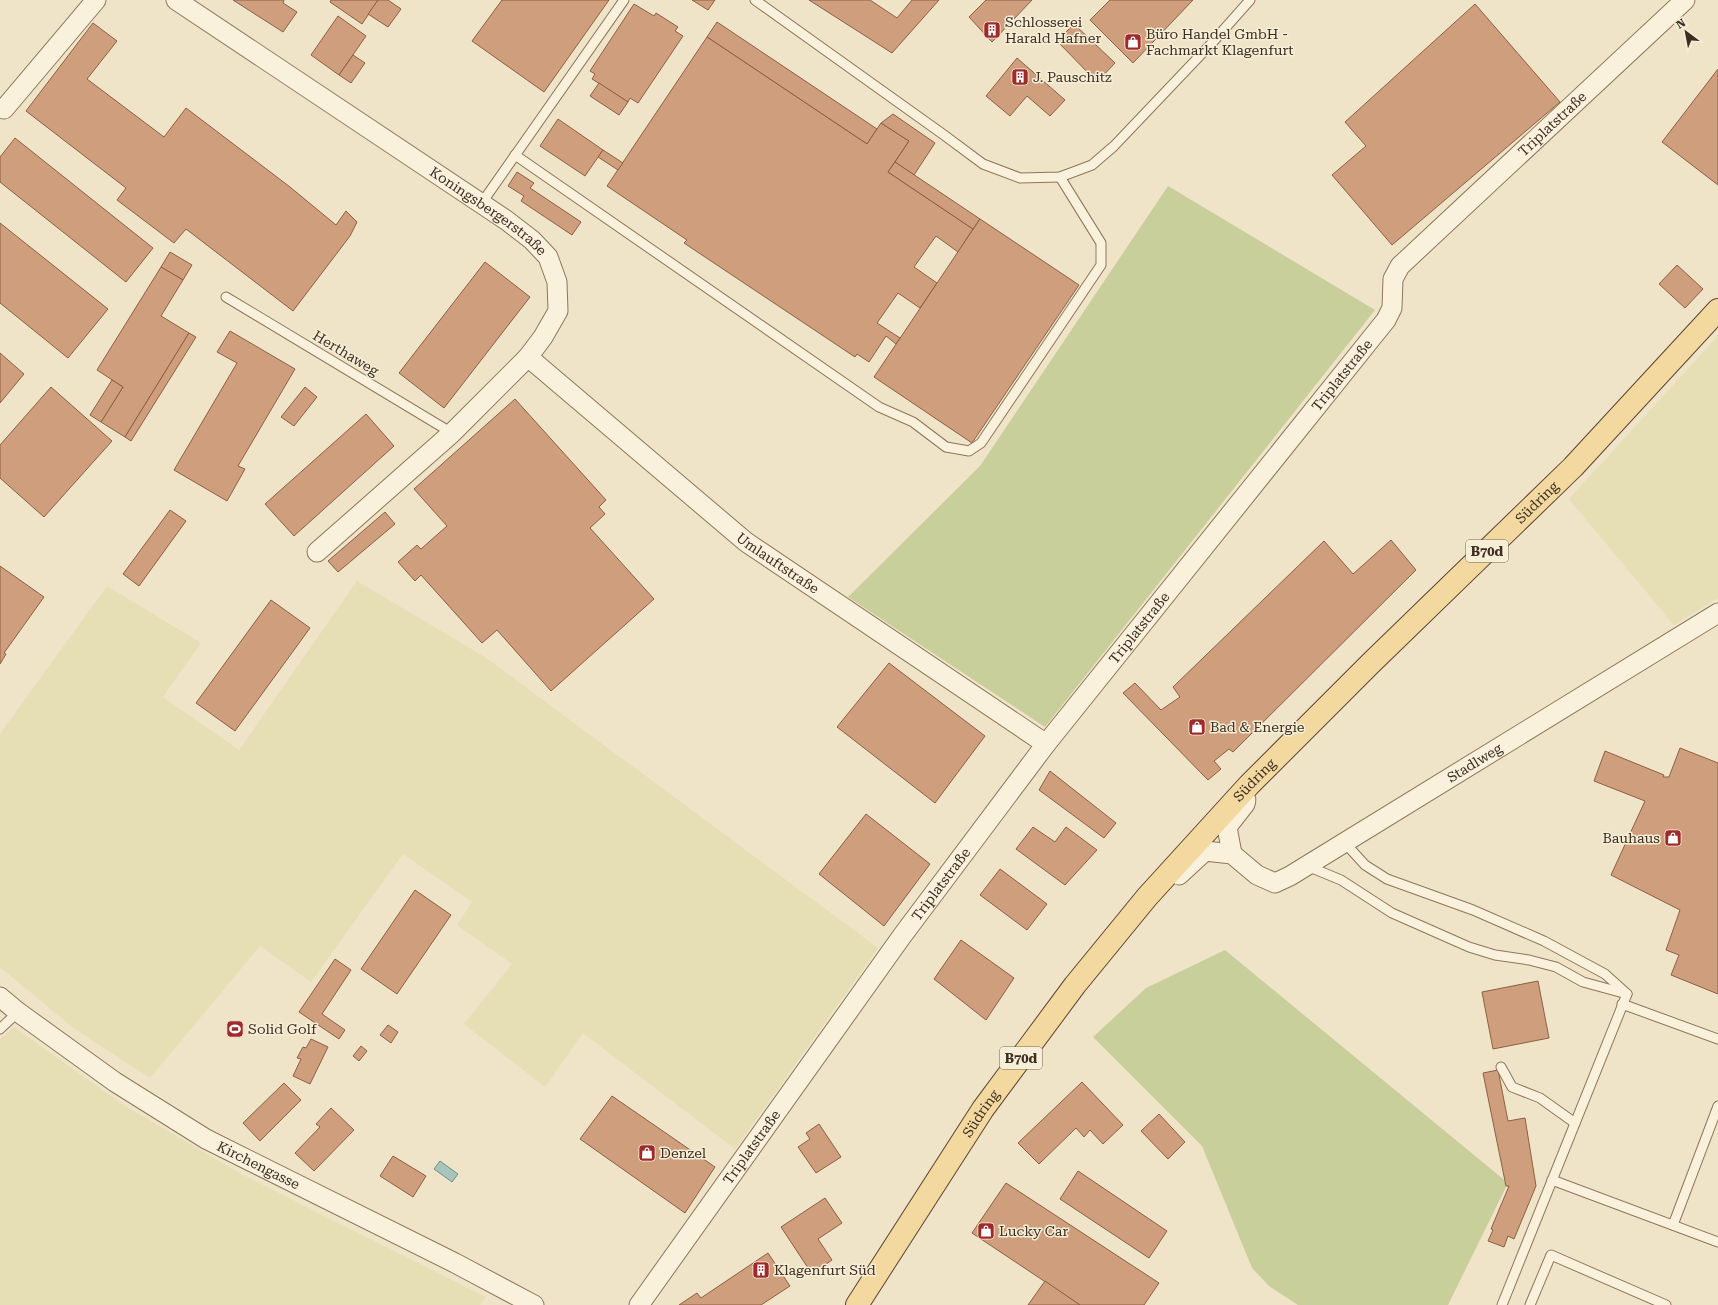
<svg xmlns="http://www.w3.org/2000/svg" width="1718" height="1305" font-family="'Roboto Serif',serif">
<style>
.farmland{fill:#e6deb5}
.green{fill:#c9cf9b}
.water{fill:#a9c4bc;stroke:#6f938a}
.building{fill:#cf9f7d;stroke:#8d5f41}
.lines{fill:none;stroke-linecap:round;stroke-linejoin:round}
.service-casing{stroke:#8d765c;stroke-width:11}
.minor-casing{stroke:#8d765c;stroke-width:21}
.primary-casing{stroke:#5b4430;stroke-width:24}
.service{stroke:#faf1dc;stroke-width:9}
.minor{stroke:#faf1dc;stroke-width:19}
.primary{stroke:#f3d9a0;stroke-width:22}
.labels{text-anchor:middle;stroke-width:3;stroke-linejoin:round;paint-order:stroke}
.shield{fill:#f7eed8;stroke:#756857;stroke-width:1}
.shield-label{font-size:13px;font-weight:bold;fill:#3d2e20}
.poi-label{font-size:14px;fill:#3d2e20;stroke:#f7eed8;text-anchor:start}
.street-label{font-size:14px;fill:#3d2e20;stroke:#f7eed8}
</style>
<rect width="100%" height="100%" fill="#f0e4c8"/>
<g class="farmland">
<polygon points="1718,336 1718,598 1674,625 1569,499"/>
<polygon points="357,581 485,657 878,948 735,1149 583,1033 545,1087 464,1024 512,964 457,925 472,902 403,854 311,982 260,946 150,1078 76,1030 0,967 0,734 107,586 201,643 163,697 239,750"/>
<polygon points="14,1027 122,1104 241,1174 486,1297 480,1305 0,1305 0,1039"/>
</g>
<g class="green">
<polygon points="1168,186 1375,310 1045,727 848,597 980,466"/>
<polygon points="1225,950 1508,1183 1448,1305 1298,1305 1269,1286 1252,1268 1202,1146 1093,1037 1146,988"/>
</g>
<polygon class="water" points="440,1161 458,1174 452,1182 434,1169"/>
<g class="building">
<polygon points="233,0 284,0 283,3 297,12 283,32"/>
<polygon points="331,0 378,0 362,24 330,2"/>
<polygon points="378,0 388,0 401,9 388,27 368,14"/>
<polygon points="502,0 609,0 544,92 472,41"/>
<polygon points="692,0 715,0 708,10"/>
<polygon points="809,0 870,0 897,18 912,0 939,0 892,53"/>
<polygon points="986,0 1032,0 992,42 969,17"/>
<polygon points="1110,0 1193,0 1133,63 1090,20"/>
<polygon points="634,4 654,16 656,13 678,27 675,31 683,36 638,103 630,98 628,102 592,79 595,74 590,71"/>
<polygon points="1475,4 1560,102 1392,245 1332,175 1366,146 1345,122"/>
<polygon points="338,16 366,36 339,75 311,55"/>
<polygon points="717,22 877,129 867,144 707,37"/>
<polygon points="93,23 117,41 87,79 164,137 186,108 290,187 336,225 346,211 357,222 350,236 293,311 186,229 174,243 117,200 126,188 26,111"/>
<polygon points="1074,24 1115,63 1097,82 1057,41"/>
<polygon points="707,37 867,144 881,123 909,141 888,172 973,229 958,252 936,236 914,267 937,283 920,308 898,293 877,323 900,338 896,344 886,336 869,362 857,354 855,357 684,243 687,240 607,186"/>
<polygon points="353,55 365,63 351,83 339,75"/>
<polygon points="1017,58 1065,100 1050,116 1027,96 1010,116 986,96"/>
<polygon points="1718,69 1718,185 1662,142"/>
<polygon points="599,83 628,102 619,115 590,96"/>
<polygon points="893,114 935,143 914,175 895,162 909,141 881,123"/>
<polygon points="558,119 603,150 585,176 540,146"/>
<polygon points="15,138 153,248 126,282 0,182 0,157"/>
<polygon points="603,150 623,163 618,170 598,157"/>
<polygon points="895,162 980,219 973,229 888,172"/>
<polygon points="517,172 534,183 530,188 581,222 572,235 521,201 524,196 508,186"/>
<polygon points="980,219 1079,285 972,443 874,377"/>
<polygon points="0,223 108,309 68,358 0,303"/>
<polygon points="170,252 192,265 183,280 161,267"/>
<polygon points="485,262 530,297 444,408 399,373"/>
<polygon points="1677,265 1703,289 1685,308 1659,284"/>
<polygon points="161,267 183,280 161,316 189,333 125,437 101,422 123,387 97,370"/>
<polygon points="230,331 295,369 238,466 245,469 227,501 174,470 237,363 217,352"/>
<polygon points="189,333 196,337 131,441 125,437"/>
<polygon points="0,353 24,374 0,403"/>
<polygon points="112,380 123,387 101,422 90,415"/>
<polygon points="51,387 112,441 44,517 0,478 0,445"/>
<polygon points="305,387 317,397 294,426 281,417"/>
<polygon points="515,399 606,500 599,507 605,514 590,528 654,599 551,691 497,630 482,643 421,575 415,581 398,562 417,545 421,549 447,526 414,489"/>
<polygon points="366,414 394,446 294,536 265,504"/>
<polygon points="170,510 186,521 139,586 123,574"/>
<polygon points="385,512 395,524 338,572 328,561"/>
<polygon points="1391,540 1416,570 1233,752 1229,749 1214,761 1221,769 1208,780 1123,693 1135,683 1161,710 1180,697 1173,687 1324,541 1353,574"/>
<polygon points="0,566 44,597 4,653 6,654 0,664"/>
<polygon points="271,600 310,628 235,731 196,703"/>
<polygon points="889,663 985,736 935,803 837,727"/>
<polygon points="1680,748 1718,763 1718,994 1671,975 1679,955 1666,950 1680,910 1611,875 1645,801 1594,781 1605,751 1664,775 1663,777 1669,777"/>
<polygon points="1050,771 1116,823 1104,838 1039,790"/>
<polygon points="866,814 930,864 884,926 819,874"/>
<polygon points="1033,827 1055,842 1066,827 1097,850 1065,885 1016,849"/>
<polygon points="1000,869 1047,904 1027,930 980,895"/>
<polygon points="415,890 451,915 397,994 361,969"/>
<polygon points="961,940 1014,978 986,1020 934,979"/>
<polygon points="335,959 351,970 322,1014 345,1030 339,1039 299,1012"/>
<polygon points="1538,981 1549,1038 1493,1049 1482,992"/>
<polygon points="388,1025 398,1032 391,1043 380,1035"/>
<polygon points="311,1039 328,1047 310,1084 293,1076 301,1059 297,1058 303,1047 306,1048"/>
<polygon points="361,1046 367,1051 359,1061 353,1056"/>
<polygon points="1498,1070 1508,1121 1525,1118 1536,1186 1514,1239 1508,1236 1504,1247 1488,1241 1493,1230 1491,1229 1509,1186 1506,1186 1483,1073"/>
<polygon points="1082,1082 1123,1125 1103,1144 1090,1130 1084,1137 1076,1128 1039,1164 1018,1143"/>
<polygon points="284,1083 301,1100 260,1141 243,1123"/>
<polygon points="612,1096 715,1167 685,1213 580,1139"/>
<polygon points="331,1108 354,1130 314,1171 295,1153 320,1127 316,1124"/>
<polygon points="1159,1114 1185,1142 1168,1159 1141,1131"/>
<polygon points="819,1124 841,1157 816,1173 798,1147 810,1139 806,1133"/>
<polygon points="393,1156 426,1176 413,1197 380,1176"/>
<polygon points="1078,1171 1167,1231 1149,1258 1060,1199"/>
<polygon points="1006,1183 1159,1283 1144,1305 1080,1305 972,1233"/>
<polygon points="825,1198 842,1223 818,1239 832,1260 812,1274 781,1227"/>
<polygon points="768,1253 790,1286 761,1305 679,1305 697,1293 701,1298"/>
<polygon points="1045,1281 1080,1305 1028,1305"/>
</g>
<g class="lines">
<defs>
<g id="service">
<polyline points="755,0 944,135 983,164 1020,178 1060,177 1092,165 1114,146 1211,44 1250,0"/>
<polyline points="515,155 879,407 913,422 946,447 969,451 981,443 1101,265 1101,243 1060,177"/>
<polyline points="481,204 624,0"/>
<polyline points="226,297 452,433"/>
<polyline points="1345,843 1365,865 1387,879 1473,910 1544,941 1605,974 1626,993"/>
<polyline points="1307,866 1341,880 1392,913 1469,947 1495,955 1529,960 1556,967 1583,982 1627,994"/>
<polyline points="1622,1004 1718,1039"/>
<polyline points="0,1029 18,1012"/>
<polyline points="1501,1067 1512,1087 1540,1098 1575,1123"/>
<polyline points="1552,1180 1718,1242"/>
<polyline points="1673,1225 1718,1106"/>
<polyline points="1502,1305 1627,994"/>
<polyline points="1530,1305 1551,1255 1666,1305"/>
</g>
<g id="minor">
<path id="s1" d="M176,0L506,220L532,240L548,257L557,282L558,311L543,337L528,357L452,433L317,552"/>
<polyline points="4,109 96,0"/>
<path id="s2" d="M528,357L746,542L1046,744"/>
<polyline points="1232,854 1227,827 1245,804 1246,800"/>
<path id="s3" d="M1179,875L1205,851L1232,854L1257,875L1275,883L1290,876L1718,613"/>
<path id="s4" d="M0,997L18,1012L115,1082L206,1139L455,1263L534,1305"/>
<path id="s5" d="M639,1305L902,936L1046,744L1386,320L1392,308L1393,279L1400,266L1685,0"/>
</g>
<g id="primary">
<path id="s6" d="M857,1305L983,1109L1075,985L1147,897L1249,785L1371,663L1573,467L1718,310"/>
</g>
</defs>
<use href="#service" class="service-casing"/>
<use href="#minor" class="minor-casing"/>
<use href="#primary" class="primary-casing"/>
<use href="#service" class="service"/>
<use href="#minor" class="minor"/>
<use href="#primary" class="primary"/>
</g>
<defs>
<symbol id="building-square" viewBox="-11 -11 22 22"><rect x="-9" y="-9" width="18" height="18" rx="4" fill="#9e2a2b" stroke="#f7eed8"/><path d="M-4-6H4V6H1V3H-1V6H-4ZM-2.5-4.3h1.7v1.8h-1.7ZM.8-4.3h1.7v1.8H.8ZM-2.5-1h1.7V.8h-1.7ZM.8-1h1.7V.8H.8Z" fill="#fff"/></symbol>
<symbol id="shop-square" viewBox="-11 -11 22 22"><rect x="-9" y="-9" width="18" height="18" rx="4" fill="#9e2a2b" stroke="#f7eed8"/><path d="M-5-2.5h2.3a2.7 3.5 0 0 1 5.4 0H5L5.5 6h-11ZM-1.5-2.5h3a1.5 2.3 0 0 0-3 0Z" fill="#fff"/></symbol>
<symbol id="stadium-square" viewBox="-11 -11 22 22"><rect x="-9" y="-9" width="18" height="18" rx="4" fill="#9e2a2b" stroke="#f7eed8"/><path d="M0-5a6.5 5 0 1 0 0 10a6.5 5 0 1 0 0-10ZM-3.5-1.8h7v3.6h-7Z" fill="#fff"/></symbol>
</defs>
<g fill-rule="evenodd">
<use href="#building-square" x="982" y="20" width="20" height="20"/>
<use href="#shop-square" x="1123" y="32" width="20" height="20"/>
<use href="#building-square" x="1010" y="67" width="20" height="20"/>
<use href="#shop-square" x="1187" y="717" width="20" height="20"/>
<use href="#shop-square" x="1663" y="828" width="20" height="20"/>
<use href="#stadium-square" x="225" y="1019" width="20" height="20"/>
<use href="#shop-square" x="637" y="1143" width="20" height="20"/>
<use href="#shop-square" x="976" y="1221" width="20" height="20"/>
<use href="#building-square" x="751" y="1260" width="20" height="20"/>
</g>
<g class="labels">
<g class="shield">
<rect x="1466" y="540" width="42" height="22" rx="3"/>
<rect x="1000" y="1047" width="42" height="22" rx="3"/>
</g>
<g class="shield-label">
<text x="1487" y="556">B70d</text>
<text x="1021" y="1063">B70d</text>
</g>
<g class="poi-label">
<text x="1005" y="27">Schlosserei<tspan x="1005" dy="16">Harald Hafner</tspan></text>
<text x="1146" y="39">Büro Handel GmbH -<tspan x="1146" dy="16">Fachmarkt Klagenfurt</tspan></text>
<text x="1033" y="82">J. Pauschitz</text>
<text x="1210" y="732">Bad &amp; Energie</text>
<text x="1660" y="843" text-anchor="end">Bauhaus</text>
<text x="248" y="1034">Solid Golf</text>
<text x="660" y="1158">Denzel</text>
<text x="999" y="1236">Lucky Car</text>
<text x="774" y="1275">Klagenfurt Süd</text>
</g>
<g class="street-label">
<text dy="5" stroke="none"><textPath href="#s5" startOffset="1502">Triplatstraße</textPath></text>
<text dy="5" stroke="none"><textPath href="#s1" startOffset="377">Koningsbergerstraße</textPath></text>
<text transform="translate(346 353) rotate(31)" y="5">Herthaweg</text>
<text dy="5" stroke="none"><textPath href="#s5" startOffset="1166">Triplatstraße</textPath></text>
<text dy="5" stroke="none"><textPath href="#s6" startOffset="1056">Südring</textPath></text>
<text dy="5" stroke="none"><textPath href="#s2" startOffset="324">Umlauftstraße</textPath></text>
<text dy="5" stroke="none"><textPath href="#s5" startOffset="842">Triplatstraße</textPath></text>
<text dy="5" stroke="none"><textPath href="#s3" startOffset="348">Stadlweg</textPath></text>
<text dy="5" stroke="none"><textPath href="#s6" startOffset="660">Südring</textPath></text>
<text dy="5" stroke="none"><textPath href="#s5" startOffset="518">Triplatstraße</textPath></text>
<text dy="5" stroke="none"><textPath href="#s6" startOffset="228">Südring</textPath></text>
<text dy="5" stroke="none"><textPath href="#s5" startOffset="194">Triplatstraße</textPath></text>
<text dy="5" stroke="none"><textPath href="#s4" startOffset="309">Kirchengasse</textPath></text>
</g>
</g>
<g transform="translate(1686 32) rotate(328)" stroke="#f7eed8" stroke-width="3" paint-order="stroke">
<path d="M0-3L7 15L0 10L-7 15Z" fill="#3d2e20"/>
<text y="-6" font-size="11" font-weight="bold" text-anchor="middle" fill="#3d2e20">N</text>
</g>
</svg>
